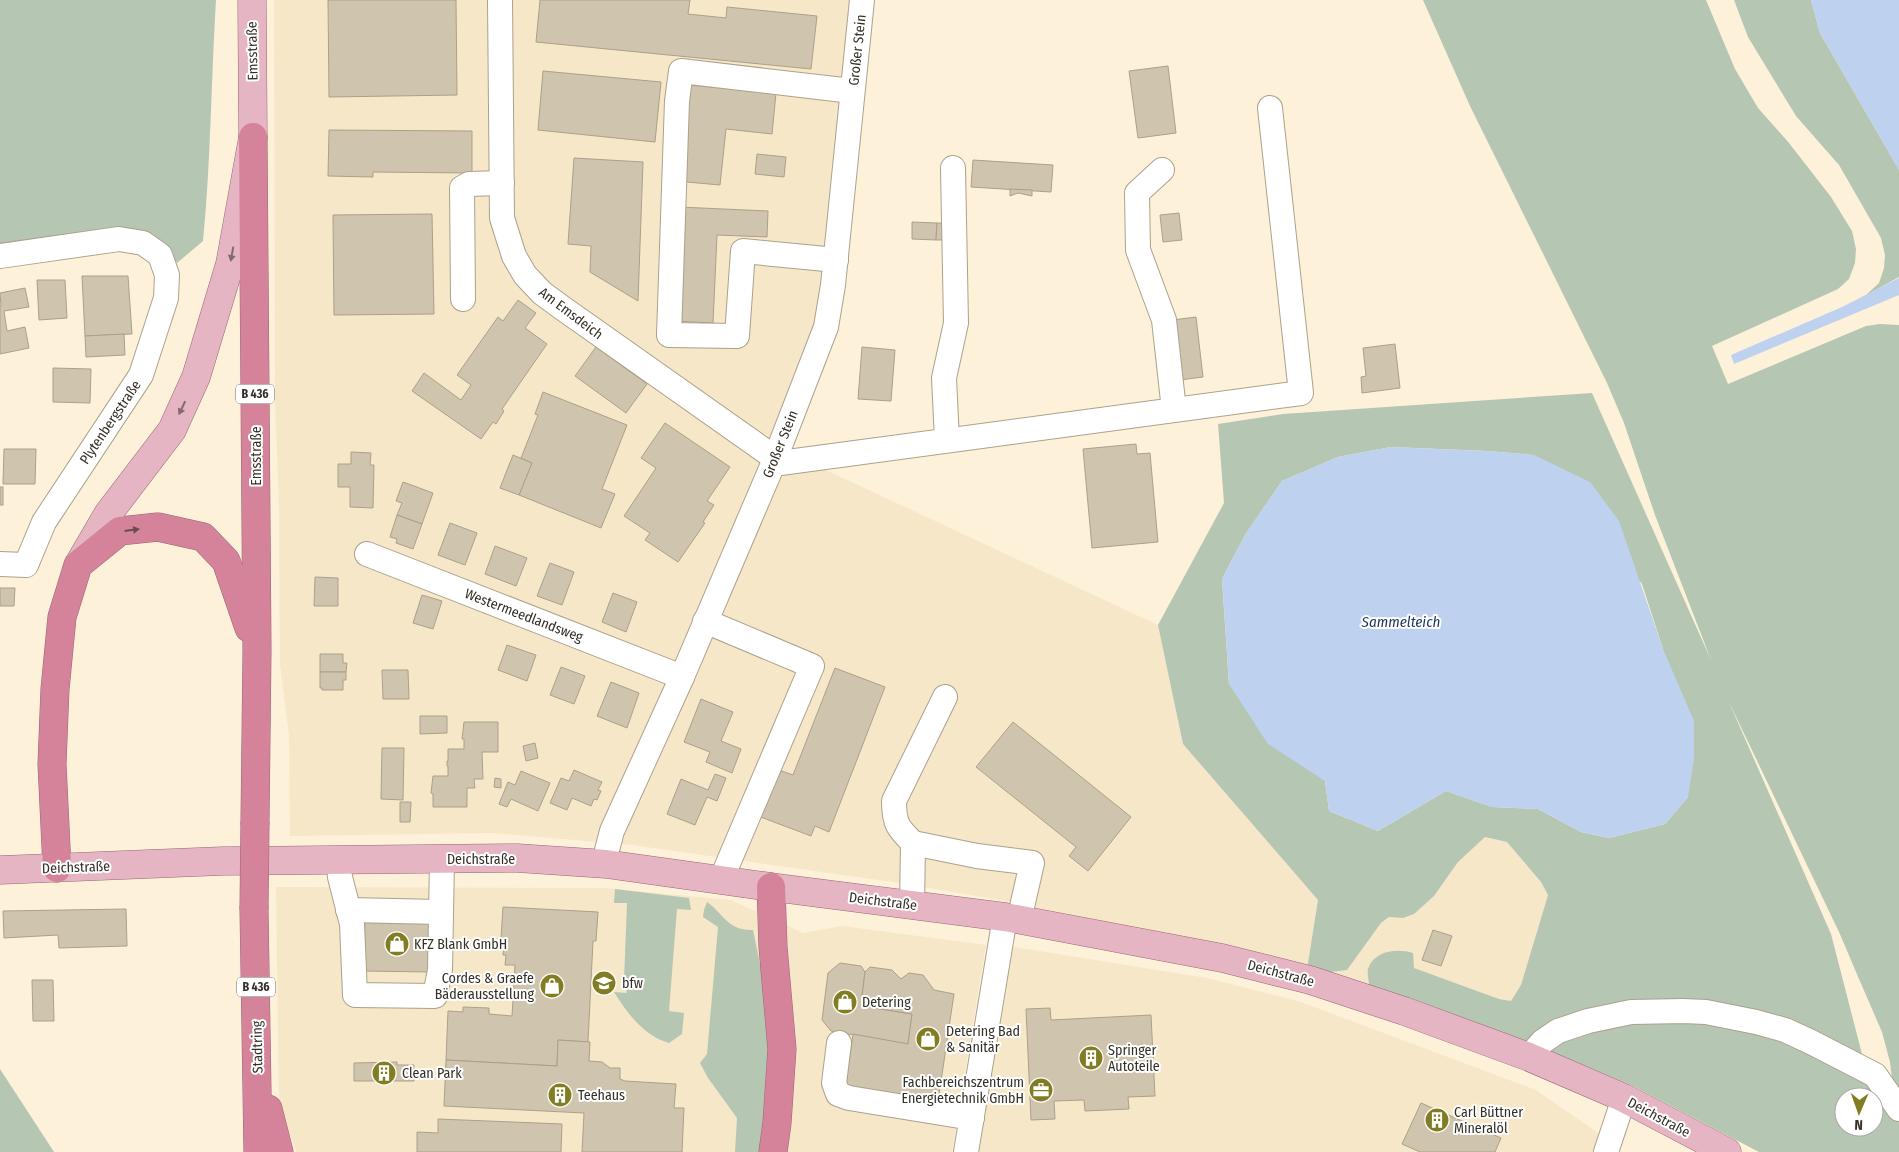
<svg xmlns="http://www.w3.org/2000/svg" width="1899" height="1152" font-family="'Fira Sans Condensed',sans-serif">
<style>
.built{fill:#f6e7c8}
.green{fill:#b5c6b3;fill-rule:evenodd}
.water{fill:#bed2ef}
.building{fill:#cfc4ad;stroke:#aba08a}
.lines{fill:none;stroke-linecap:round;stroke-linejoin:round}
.minor-casing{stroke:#aca18b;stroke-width:26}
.major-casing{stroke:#9c6672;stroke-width:29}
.highway-casing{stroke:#9c6672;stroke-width:29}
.minor{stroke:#fff;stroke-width:24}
.major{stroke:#e5b5c3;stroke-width:28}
.highway{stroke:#d4839b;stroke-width:28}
.highway-bridge-casing{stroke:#9c6672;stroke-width:29;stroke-linecap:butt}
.highway-bridge{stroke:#d4839b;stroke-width:28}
.oneway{fill:#836b6d}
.oneway2{fill:#6b4c4f}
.labels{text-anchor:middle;stroke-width:4;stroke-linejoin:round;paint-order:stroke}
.shield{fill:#fff;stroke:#706d67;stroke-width:1}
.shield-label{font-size:12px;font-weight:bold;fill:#332f26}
.street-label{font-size:14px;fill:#332f26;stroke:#fff}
.poi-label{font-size:14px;fill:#332f26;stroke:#fff;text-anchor:start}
.water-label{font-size:15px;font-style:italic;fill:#1b365c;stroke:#fff}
</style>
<rect width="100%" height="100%" fill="#fdf1da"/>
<g class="built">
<polygon points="274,0 870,0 833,329 785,451 1158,625 1183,744 1318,900 1307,969 1134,927 988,898 899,883 632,845 492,833 290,836 289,735 280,665 279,506 275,398"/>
<polygon points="1485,837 1507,842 1541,882 1548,895 1521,985 1511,1001 1499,999 1414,968 1369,985 1323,973 1347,970 1381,923 1389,917 1403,918 1414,914 1434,896 1458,862"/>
<polygon points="276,887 604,888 731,900 803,933 842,926 986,945 952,1152 297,1152 279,1109"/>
<polygon points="1009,946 1207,978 1301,1002 1536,1090 1611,1142 1608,1152 977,1152"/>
</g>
<g class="green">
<path d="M0,0H216C211,80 211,161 203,241L177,263L169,250L0,245Z"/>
<path d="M1423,0H1706L1735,69L1758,108L1789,143L1831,197L1852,231L1856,249L1855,263L1849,279L1838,289L1712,346L1728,384L1866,326L1880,324L1899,325V1096L1892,1079L1890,1062L1882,1032L1859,979L1839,932L1728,700L1831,934L1869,1081L1899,1122V1152H1759L1631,1085L1529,1042L1369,985C1369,981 1367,974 1368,969C1374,951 1396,948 1413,953L1414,968L1499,999L1511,1001L1521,985L1548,895L1541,882L1507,842L1485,837L1458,862L1434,896L1414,914L1403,918L1389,917L1381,923L1347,970L1323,973L1307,969L1318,900L1183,744L1158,625L1224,503L1218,424L1283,414L1592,393L1711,660L1655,515L1624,423L1607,383L1470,106ZM1391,447L1487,451L1534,455L1642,584L1663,649L1688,797L1665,824L1609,838L1581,832L1538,809L1492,807L1446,791L1378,831L1329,811L1325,781L1229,684L1222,579L1245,535L1282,481L1338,457ZM1844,1097H1874V1127H1844Z"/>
<polygon points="1734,0 1811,0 1820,33 1899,170 1899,277 1865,296 1879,283 1884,268 1885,255 1881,238 1839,165 1796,116 1748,37"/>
<path d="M615,889L689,898L691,910L677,909L669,1011L684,1013L682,1034L669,1043C644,1036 627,1013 614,992L627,993L624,980L627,903H614Z"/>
<path d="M707,902C724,914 728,931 753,930L764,984L771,1067L763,1152H735L737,1118L708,1078L700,1063L707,1054L718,927L703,917L704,910Z"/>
<polygon points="0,1069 54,1152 0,1152"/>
</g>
<g class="water">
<polygon points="1811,0 1899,0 1899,170 1820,33"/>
<polygon points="1899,278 1899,295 1734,364 1731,355 1842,307"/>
<polygon points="1391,447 1487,451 1534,455 1590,482 1619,521 1663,649 1694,721 1694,759 1688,797 1665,824 1609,838 1581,832 1538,809 1492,807 1446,791 1378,831 1329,811 1325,781 1268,744 1229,684 1222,579 1245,535 1282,481 1338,457"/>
</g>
<g class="building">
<polygon points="328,0 456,0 457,95 329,97"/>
<polygon points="540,0 690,0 688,14 726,18 727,7 817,16 811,69 536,42"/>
<polygon points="1168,66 1176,133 1138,138 1129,71"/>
<polygon points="543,71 661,82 655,142 538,130"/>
<polygon points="689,85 776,93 772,134 726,129 720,185 676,181"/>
<polygon points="329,130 472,131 472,173 373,172 373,177 328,176"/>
<polygon points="757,154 786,157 784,177 755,174"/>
<polygon points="574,158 643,162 638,301 590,272 591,246 568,244"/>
<polygon points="973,160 1053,165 1051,192 971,187"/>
<polygon points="1010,189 1032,190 1032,196 1018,193 1010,196"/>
<polygon points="679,207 768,211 767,237 717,235 713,323 674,321"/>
<polygon points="1179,213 1182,240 1163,242 1160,215"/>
<polygon points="432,214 434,314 334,315 333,215"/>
<polygon points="912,222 937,223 936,240 912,239"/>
<polygon points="937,223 946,223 946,240 936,240"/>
<polygon points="82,276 128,276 132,334 85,336"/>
<polygon points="37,280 65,280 67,318 39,320"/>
<polygon points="25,288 29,307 4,311 7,331 25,327 29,348 0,354 0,306 1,306 0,293"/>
<polygon points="518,300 536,313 525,328 547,344 502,409 504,411 496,424 493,422 481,439 412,391 424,373 461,400 471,385 457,375 498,317 503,321"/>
<polygon points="1196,317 1203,377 1172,381 1165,321"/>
<polygon points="124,334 125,355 86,357 85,336"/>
<polygon points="1395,344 1400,388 1362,393 1361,377 1366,376 1363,348"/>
<polygon points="596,347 647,384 626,413 575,376"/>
<polygon points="862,347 895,350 891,401 858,399"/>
<polygon points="53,368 91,369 90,403 53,402"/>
<polygon points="543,392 627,425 602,489 615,494 601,528 519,495 532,463 521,458 538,415 535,414"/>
<polygon points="665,423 730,467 707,501 714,505 703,522 705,523 678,562 645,540 650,533 624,516 656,468 641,458"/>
<polygon points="1136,444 1137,454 1150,453 1158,542 1092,548 1083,449"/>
<polygon points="4,449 36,449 35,484 3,484"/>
<polygon points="351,452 371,453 370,465 374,465 373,508 350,507 350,487 338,487 338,464 351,464"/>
<polygon points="513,455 532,463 519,495 500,488"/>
<polygon points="403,482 433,493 422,524 397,515 402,503 396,501"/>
<rect x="0" y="487" width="3" height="18"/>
<polygon points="397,515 422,524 413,549 396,543 397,539 390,537"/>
<polygon points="450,523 477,533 465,565 438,555"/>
<polygon points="495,546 527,558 516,586 485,574"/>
<polygon points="550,563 574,572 562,605 537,596"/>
<polygon points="315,577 338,578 338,606 314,606"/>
<polygon points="0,588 15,588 14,606 0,606"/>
<polygon points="613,593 637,602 626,632 602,622"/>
<polygon points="422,595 442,601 433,629 413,623"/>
<polygon points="507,645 536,655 527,681 498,670"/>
<polygon points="320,654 343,654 343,663 347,663 346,672 320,672"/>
<polygon points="561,667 585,676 574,704 550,695"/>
<polygon points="835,668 885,687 829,832 815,826 811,836 758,816 776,769 793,775"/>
<polygon points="382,670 408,670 409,699 383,699"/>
<polygon points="320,672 346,672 346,680 343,680 343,690 322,690 322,688 320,688"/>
<polygon points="611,682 639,693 627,728 597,716"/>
<polygon points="701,699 733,712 721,741 741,749 732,773 706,762 710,752 684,742"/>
<polygon points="420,716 447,716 447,733 420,734"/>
<polygon points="464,722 498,722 498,752 482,752 483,779 474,779 475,788 467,788 467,807 433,807 433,794 431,793 433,776 448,776 448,766 447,766 447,761 448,761 448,749 464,749 464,739 462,739"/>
<polygon points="1013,722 1131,817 1088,871 1069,856 1076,847 976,767"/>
<polygon points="535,743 538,758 526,761 523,746"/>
<polygon points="382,748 404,748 403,800 381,799"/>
<polygon points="574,770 602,782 598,790 601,791 597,800 594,799 591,806 572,798 567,810 550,803 561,778 569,781"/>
<polygon points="521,771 550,783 538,811 511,799 507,807 499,804 508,782 515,785"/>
<polygon points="715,774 726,778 717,801 707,797 695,825 667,814 681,779 708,790"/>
<polygon points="495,778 501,779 501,788 494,787"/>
<polygon points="400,802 411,802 410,822 400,822"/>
<polygon points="503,907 598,912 596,941 593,941 588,1042 558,1040 557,1066 446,1060 448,1011 463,1012 463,1007 489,1008 489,1014 512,1016 515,965 505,965 506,955 503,955 504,938 501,938"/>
<polygon points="126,909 127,946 59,948 58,935 4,938 3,911"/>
<polygon points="365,916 431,917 430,972 364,971"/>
<polygon points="1433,930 1452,936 1441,966 1422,960"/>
<polygon points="840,963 861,966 865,972 862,996 868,1007 912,1014 908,1044 831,1031 822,1020 828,973"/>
<polygon points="870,967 892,970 901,979 909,973 923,975 934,990 954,994 937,1108 845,1092 853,1034 908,1044 912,1014 868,1007 862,996 865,972"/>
<polygon points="32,980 53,980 54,1021 33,1021"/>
<polygon points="1050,1008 1051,1020 1151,1015 1155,1096 1128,1097 1129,1109 1085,1111 1084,1100 1054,1101 1055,1119 1031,1120 1026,1009"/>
<polygon points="558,1040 590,1042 589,1061 602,1062 610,1068 620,1068 620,1079 625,1081 676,1084 674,1108 684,1108 682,1152 582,1152 584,1113 444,1106 446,1060 557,1066"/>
<polygon points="397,1062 397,1065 414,1065 414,1081 354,1081 354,1063"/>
<polygon points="1421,1103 1501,1138 1495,1152 1420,1152 1402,1144"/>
<polygon points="438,1119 562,1124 561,1152 417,1152 417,1132 438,1133"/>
</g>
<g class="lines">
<defs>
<g id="minor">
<polyline points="500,0 502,218 514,256 525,275 542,293 561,307 775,458"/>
<polyline points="1162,170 1137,193 1138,250 1164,320 1174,410"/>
<polyline points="0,256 119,239 143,243 160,255 167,275 166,298 141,375 44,522 26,565 0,564"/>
<polyline points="836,260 743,251 737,336 669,335 677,101 681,71 852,91"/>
<polyline points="463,299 462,188 469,184 502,183"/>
<polyline points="947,440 944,378 956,323 953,168"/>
<polyline points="773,464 1301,393 1270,108"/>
<polyline points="367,554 682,677"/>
<polyline points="705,621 812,666 721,880"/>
<path d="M913,843C898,828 894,824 894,801L945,697"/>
<polyline points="338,860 340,877 352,924 355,995 435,996 440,970 442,859"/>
<polyline points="606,864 607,850 612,831 682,677 773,464 826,327 833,285 862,0"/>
<polyline points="912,905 913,843 977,856 1032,863 1019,920"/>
<polyline points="348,910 441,912"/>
<polyline points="839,1043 834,1083 838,1094 849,1098 972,1118"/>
<polyline points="1529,1057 1542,1042 1558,1031 1588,1021 1631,1012 1683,1011 1706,1012 1756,1022 1785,1030 1811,1042 1875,1075 1899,1109"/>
<polyline points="966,1152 1005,917"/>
<polyline points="1606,1152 1624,1098"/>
</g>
<g id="major">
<polyline points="80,562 108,514 172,430 196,377 230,264 253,137 252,0"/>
<polyline points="0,870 223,861 517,858 606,864 771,887 1005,917 1222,958 1310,980 1404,1011 1529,1057 1624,1098 1727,1152"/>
</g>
<g id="highway">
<polyline points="253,137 257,650 255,822"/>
<polyline points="57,868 52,764 55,689 62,617 78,565 120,531 158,527 203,537 226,561 249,628"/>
<polyline points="771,887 773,947 782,1049 777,1123 773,1152"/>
<polyline points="254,909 258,1152"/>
<polyline points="268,1109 279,1152"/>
</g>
</defs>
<use href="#minor" class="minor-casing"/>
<use href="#major" class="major-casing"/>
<use href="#highway" class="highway-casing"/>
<use href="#minor" class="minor"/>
<use href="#major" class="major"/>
<use href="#highway" class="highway"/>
<defs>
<polyline id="highway-bridge" points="254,909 255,822"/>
</defs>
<use href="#highway-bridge" class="highway-bridge-casing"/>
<use href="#highway-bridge" class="highway-bridge"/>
</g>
<defs><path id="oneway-solid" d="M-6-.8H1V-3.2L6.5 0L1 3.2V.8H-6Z" transform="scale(1.25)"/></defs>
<g class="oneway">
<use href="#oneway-solid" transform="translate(232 254) rotate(100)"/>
<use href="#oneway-solid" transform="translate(182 408) rotate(115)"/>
</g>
<use class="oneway2" href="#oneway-solid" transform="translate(132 530) rotate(-7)"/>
<defs>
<symbol id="shop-disc" viewBox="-11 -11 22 22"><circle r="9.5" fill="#827c23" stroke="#fff"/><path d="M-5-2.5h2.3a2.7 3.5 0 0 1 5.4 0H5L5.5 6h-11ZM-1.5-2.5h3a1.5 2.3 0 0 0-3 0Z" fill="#fff"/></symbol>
<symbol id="school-disc" viewBox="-11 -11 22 22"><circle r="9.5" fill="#827c23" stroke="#fff"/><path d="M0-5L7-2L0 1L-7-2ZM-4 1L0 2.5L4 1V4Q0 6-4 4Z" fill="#fff"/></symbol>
<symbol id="building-disc" viewBox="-11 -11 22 22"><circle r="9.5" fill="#827c23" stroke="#fff"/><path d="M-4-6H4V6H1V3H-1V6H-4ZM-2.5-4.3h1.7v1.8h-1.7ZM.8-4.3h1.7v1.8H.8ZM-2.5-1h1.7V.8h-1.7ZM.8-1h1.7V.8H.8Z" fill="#fff"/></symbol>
<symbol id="office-disc" viewBox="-11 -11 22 22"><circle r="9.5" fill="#827c23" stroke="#fff"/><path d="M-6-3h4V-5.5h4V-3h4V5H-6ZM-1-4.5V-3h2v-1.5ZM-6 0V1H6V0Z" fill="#fff"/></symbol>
</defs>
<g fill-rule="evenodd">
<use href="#shop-disc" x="383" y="930" width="28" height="28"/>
<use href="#school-disc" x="590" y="969" width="28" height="28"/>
<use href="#shop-disc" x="538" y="972" width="28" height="28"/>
<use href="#shop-disc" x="831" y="988" width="28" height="28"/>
<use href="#shop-disc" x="914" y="1025" width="28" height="28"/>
<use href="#building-disc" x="1077" y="1044" width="28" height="28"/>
<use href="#building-disc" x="370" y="1059" width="28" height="28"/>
<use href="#office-disc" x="1027" y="1076" width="28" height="28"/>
<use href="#building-disc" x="546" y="1081" width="28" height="28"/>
<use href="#building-disc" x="1423" y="1106" width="28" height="28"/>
</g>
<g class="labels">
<g class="shield">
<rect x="236" y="384.5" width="38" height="19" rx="4"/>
<rect x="237" y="977.5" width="38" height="19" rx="4"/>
</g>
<g class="shield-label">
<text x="255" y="398">B 436</text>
<text x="256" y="991">B 436</text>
</g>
<g class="street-label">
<text transform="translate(857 50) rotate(-84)" y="5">Großer Stein</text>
<text transform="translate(252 51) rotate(-91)" y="5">Emsstraße</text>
<text transform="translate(571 313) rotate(37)" y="5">Am Emsdeich</text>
<text transform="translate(110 422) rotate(-56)" y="5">Plytenbergstraße</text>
<text transform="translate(780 444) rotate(-68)" y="5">Großer Stein</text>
<text transform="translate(256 456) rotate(-90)" y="5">Emsstraße</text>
<text transform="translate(524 615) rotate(21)" y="5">Westermeedlandsweg</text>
<text x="481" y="864">Deichstraße</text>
<text transform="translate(76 867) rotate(-2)" y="5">Deichstraße</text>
<text transform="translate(883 901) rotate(7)" y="5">Deichstraße</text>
<text transform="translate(1281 973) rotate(15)" y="5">Deichstraße</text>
<text transform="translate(257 1047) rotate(-91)" y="5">Stadtring</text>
<text transform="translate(1659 1117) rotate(28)" y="5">Deichstraße</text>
</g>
<g class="poi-label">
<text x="414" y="949">KFZ Blank GmbH</text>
<text x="534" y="983" text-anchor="end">Cordes &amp; Graefe<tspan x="534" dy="16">Bäderausstellung</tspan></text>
<text x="622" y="988">bfw</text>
<text x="862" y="1007">Detering</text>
<text x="946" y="1036">Detering Bad<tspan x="946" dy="16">&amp; Sanitär</tspan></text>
<text x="1108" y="1055">Springer<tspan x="1108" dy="16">Autoteile</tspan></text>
<text x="402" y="1078">Clean Park</text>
<text x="1024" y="1087" text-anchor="end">Fachbereichszentrum<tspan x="1024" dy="16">Energietechnik GmbH</tspan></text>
<text x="578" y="1100">Teehaus</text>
<text x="1454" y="1117">Carl Büttner<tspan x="1454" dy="16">Mineralöl</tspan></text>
</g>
<g class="water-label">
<text x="1401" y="627">Sammelteich</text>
</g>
</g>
<g transform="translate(1859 1112) rotate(182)"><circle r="24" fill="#ffffff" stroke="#adaca8"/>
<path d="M0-4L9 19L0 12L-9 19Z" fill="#827c23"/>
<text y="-8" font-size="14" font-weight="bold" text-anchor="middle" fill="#332f26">N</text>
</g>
</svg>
